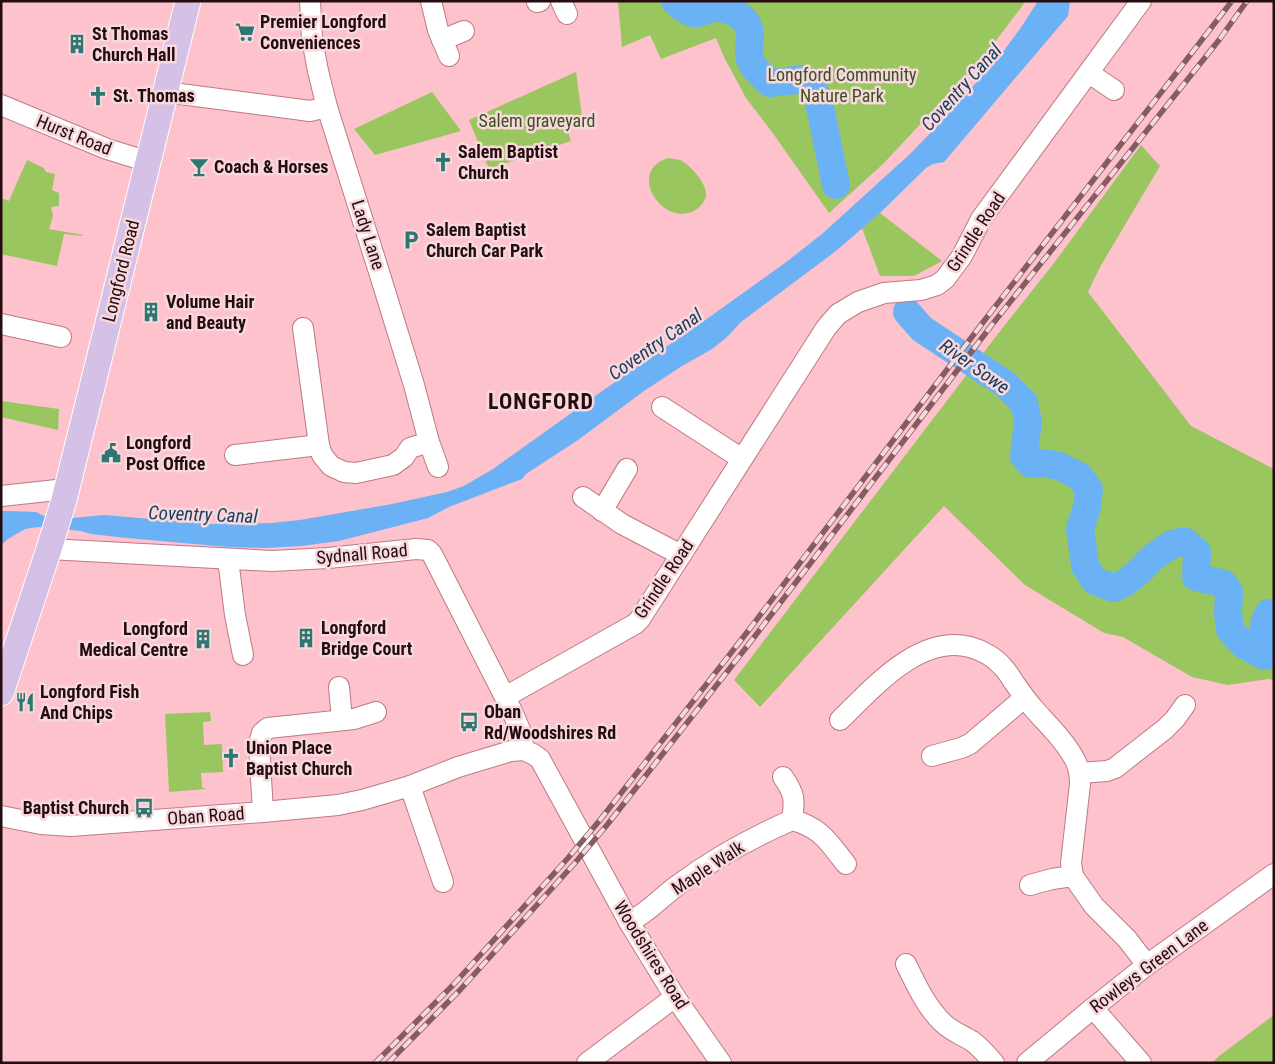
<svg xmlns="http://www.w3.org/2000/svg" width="1275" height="1064" font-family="'Roboto Condensed',sans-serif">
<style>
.green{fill:#99c65f}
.water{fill:#6bb1f5}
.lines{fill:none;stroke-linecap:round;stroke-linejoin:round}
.river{stroke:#6bb1f5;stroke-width:28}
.minor-casing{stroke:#bd7a85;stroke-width:22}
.major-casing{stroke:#fff;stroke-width:27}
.minor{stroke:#fff;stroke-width:20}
.major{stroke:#d6c1e6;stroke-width:25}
.rail-casing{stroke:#845c62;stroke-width:5.5}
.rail{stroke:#f7d8dc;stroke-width:4;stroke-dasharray:11;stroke-linecap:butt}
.labels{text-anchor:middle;stroke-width:5;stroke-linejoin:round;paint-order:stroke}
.poi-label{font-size:18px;font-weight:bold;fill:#250c11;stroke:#f7d8dc;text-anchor:start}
.park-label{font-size:18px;fill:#3b4f22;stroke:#f7d8dc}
.street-label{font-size:18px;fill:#250c11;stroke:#f7d8dc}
.water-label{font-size:19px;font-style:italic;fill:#173c5e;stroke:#f7d8dc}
.district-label{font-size:22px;font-weight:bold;letter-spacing:1px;fill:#250c11;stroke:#f7d8dc}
</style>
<rect width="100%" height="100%" fill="#fdc2cb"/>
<g class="green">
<polygon points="618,1 1026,1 985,55 883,164 829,213 772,132 746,98 724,57 716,38 661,59 650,35 622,47"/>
<polygon points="576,72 582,117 566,125 571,141 489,169 469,120"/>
<polygon points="432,92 461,131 375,155 354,129"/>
<polygon points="1141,145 1160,166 1100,267 1088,292 1191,426 1274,469 1274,680 1268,679 1228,685 1192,677 1123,637 1104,633 1025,585 944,506 760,707 734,680 997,335 1054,263"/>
<path d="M669,158C672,159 677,159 680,160C690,164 708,185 706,196C705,202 699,208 694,211C661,227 626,169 669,158Z"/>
<polygon points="27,160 44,168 46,172 55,174 52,190 59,193 59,206 51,207 53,216 49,229 83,235 82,236 64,234 57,266 1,254 1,198 9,201"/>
<polygon points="880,213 942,261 914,276 880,276 862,228"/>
<polygon points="1,401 59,409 58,430 1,417"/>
<polygon points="210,712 211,721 203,722 204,745 222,744 223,772 201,773 202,787 206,789 169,792 165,714"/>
<polygon points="1274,1015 1274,1063 1212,1063 1219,1056"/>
</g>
<polygon class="water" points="1038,1 1070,1 1068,16 944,162 933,164 926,168 880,213 836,251 741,322 726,338 712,349 682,366 644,391 578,440 526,474 522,479 449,507 428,518 339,541 301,546 264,548 228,547 127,538 91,534 81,531 38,527 25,529 8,539 1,545 1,511 7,511 36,512 44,516 73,518 104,515 211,524 272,523 300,520 392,504 447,492 464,486 493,469 605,389 711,316 785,263 822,234 911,153 943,120 1000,56 1022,26"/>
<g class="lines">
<g class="river">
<path d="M675,1C681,6 688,13 695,13C700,13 706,10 710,9C720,6 732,10 740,16C757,30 746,43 750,59C752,68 764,77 770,83L803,79L818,97L836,185"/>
<polyline points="907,312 922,329 1005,384 1024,403 1028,421 1024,456 1031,464 1045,463 1059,466 1079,476 1089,489 1087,507 1080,529 1085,566 1095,581 1114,588 1125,583 1141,570 1152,558 1172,544 1184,541 1197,552 1196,577 1224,584 1229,592 1228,613 1230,630 1244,645 1264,656 1274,653"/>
<path d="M1274,613H1269C1260,628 1263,632 1274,645"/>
</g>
<defs>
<g id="minor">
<polyline points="310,1 312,39 318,71 327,107 380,275 414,385 429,442 438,467"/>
<polyline points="431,1 438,30 449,56"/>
<polyline points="561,1 567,14"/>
<polyline points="537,2 540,1"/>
<polyline points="442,40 464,31"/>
<polyline points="1089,73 1114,90"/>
<polyline points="165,92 310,111 327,107"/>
<polyline points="1,105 107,149 149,162"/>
<polyline points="1,324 61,337"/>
<polyline points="303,328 319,445 322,455 331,466 344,472 356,473 393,465 404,457 410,448 429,442"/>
<polyline points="662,407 742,459"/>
<polyline points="235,455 319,445"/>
<polyline points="1,496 66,489"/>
<polyline points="583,497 622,524 681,555"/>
<polyline points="602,511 627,469"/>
<polyline points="49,549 272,561 328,558 416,549 428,550 432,554 512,711 520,730 524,750"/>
<polyline points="228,559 235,615 243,655"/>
<polyline points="339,687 342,720"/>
<polyline points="505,697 635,624 640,619 826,328 838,314 858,302 884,293 921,290 937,285 945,279 962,256 981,219 1141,1"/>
<path d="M840,720C873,688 919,634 970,647C981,650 994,657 1002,666C1006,670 1010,676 1013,681C1020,691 1026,700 1034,709C1048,725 1067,743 1076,762C1079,769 1080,777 1080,784L1071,863L1073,876L1094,906L1127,939L1147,965"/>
<polyline points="932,756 961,748 970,744 1024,698"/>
<polyline points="1080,773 1107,771 1115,768 1165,729 1175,719 1185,705"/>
<path d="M783,777C795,794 795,800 792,820"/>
<polyline points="410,786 443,882"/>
<polyline points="263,812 259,744 262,733 268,728 354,719 376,712"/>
<polyline points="1,816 41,824 71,826 263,812 338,805 362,800 410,786 458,767 511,751 524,750 533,754 540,759 629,922 675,997 721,1063"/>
<polyline points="1030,885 1052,879 1073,876"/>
<path d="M629,922C648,913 661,897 678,885C713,859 753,837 792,820C821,827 829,843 846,864"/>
<path d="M906,964C916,984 926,1007 943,1023C951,1031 962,1035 972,1041C980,1047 987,1055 994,1063"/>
<polyline points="1093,1008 1141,1063"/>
<polyline points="587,1063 675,997"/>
<polyline points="1027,1063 1093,1008 1147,965 1274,874"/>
</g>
<polyline id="major" points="1,693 49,549 64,500 188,1"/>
</defs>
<use href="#minor" class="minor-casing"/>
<use href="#major" class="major-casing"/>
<use href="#minor" class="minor"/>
<use href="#major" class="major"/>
<defs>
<g id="rail">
<polyline points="375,1063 454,984 568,858 600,820 745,635 984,321 1232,1"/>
<polyline points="388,1063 460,990 574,864 607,825 752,640 991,326 1219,40 1247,1"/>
</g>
</defs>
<use href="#rail" class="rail-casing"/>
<use href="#rail" class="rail"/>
</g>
<defs>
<symbol id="supermarket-bare" viewBox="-9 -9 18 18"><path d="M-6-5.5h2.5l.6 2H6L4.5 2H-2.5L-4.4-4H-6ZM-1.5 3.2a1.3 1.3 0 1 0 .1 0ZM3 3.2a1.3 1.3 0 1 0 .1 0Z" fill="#2e7671" stroke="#f7d8dc" stroke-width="2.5" paint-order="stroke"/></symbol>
<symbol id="building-bare" viewBox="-9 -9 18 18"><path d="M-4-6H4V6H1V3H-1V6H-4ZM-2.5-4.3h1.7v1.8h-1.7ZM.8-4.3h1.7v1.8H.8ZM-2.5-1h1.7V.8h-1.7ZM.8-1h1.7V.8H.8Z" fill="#2e7671" stroke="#f7d8dc" stroke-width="2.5" paint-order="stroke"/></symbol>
<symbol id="church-bare" viewBox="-9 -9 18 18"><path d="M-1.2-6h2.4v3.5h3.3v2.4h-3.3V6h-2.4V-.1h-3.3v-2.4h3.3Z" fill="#2e7671" stroke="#f7d8dc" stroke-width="2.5" paint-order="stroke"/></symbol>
<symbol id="bar-bare" viewBox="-9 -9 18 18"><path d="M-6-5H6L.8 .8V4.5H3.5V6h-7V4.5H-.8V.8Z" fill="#2e7671" stroke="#f7d8dc" stroke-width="2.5" paint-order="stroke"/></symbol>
<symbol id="parking-bare" viewBox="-9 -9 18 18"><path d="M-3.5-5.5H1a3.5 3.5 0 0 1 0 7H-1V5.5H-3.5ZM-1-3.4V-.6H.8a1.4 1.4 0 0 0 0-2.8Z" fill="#2e7671" stroke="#f7d8dc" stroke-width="2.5" paint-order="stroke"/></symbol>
<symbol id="civic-bare" viewBox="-9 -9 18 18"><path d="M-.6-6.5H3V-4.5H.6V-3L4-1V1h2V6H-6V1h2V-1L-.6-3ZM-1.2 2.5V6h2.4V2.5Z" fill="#2e7671" stroke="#f7d8dc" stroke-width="2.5" paint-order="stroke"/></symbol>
<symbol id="restaurant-bare" viewBox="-9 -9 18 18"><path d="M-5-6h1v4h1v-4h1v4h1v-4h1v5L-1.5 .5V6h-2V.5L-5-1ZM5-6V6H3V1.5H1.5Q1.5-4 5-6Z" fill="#2e7671" stroke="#f7d8dc" stroke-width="2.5" paint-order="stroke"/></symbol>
<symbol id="bus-bare" viewBox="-9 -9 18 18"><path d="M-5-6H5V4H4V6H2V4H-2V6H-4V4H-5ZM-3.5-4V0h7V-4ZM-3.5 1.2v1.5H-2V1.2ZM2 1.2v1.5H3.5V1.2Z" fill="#2e7671" stroke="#f7d8dc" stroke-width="2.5" paint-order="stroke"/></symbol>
</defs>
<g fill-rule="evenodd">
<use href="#supermarket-bare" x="231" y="18" width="28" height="28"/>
<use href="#building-bare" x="63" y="30" width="28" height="28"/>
<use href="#church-bare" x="84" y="82" width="28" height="28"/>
<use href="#church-bare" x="429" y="148" width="28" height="28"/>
<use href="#bar-bare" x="185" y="153" width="28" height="28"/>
<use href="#parking-bare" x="397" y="226" width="28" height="28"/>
<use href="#building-bare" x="137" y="298" width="28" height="28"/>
<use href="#civic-bare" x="97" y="439" width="28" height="28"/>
<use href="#building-bare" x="292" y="624" width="28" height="28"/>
<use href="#building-bare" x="189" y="625" width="28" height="28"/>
<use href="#restaurant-bare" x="11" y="688" width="28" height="28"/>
<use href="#bus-bare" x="455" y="708" width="28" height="28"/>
<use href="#church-bare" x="217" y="744" width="28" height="28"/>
<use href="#bus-bare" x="130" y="794" width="28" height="28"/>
</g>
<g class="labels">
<g class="poi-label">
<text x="260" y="28">Premier Longford<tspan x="260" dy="21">Conveniences</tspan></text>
<text x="92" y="40">St Thomas<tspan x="92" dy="21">Church Hall</tspan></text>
<text x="113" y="102">St. Thomas</text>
<text x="458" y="158">Salem Baptist<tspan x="458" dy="21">Church</tspan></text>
<text x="214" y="173">Coach &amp; Horses</text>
<text x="426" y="236">Salem Baptist<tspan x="426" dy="21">Church Car Park</tspan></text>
<text x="166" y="308">Volume Hair<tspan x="166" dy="21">and Beauty</tspan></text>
<text x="126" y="449">Longford<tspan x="126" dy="21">Post Office</tspan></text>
<text x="321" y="634">Longford<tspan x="321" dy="21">Bridge Court</tspan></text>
<text x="188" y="635" text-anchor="end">Longford<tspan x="188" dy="21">Medical Centre</tspan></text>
<text x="40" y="698">Longford Fish<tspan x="40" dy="21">And Chips</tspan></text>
<text x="484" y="718">Oban<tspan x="484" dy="21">Rd/Woodshires Rd</tspan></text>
<text x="246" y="754">Union Place<tspan x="246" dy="21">Baptist Church</tspan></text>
<text x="129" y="814" text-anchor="end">Baptist Church</text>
</g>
<g class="park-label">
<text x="842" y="81">Longford Community<tspan x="842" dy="21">Nature Park</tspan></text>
<text x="537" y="127">Salem graveyard</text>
</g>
<g class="street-label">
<text transform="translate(74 135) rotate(22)" y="6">Hurst Road</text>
<text transform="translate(976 232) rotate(-57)" y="6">Grindle Road</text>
<text transform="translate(368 235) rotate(72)" y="6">Lady Lane</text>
<text transform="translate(121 271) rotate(-76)" y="6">Longford Road</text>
<text transform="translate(362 554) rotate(-5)" y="6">Sydnall Road</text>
<text transform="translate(664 579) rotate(-56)" y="6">Grindle Road</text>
<text transform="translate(206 816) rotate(-4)" y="6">Oban Road</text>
<text transform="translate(708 868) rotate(-33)" y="6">Maple Walk</text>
<text transform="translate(651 955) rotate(58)" y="6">Woodshires Road</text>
<text transform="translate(1149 966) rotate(-37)" y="6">Rowleys Green Lane</text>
</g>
<g class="water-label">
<text transform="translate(961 87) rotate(-48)" y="7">Coventry Canal</text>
<text transform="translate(655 344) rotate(-35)" y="7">Coventry Canal</text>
<text transform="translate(975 366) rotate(35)" y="7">River Sowe</text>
<text transform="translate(203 514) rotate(2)" y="7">Coventry Canal</text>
</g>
<g class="district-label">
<text x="541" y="409">LONGFORD</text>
</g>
</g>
<rect width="1275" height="1064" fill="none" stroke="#250c11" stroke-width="5"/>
</svg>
